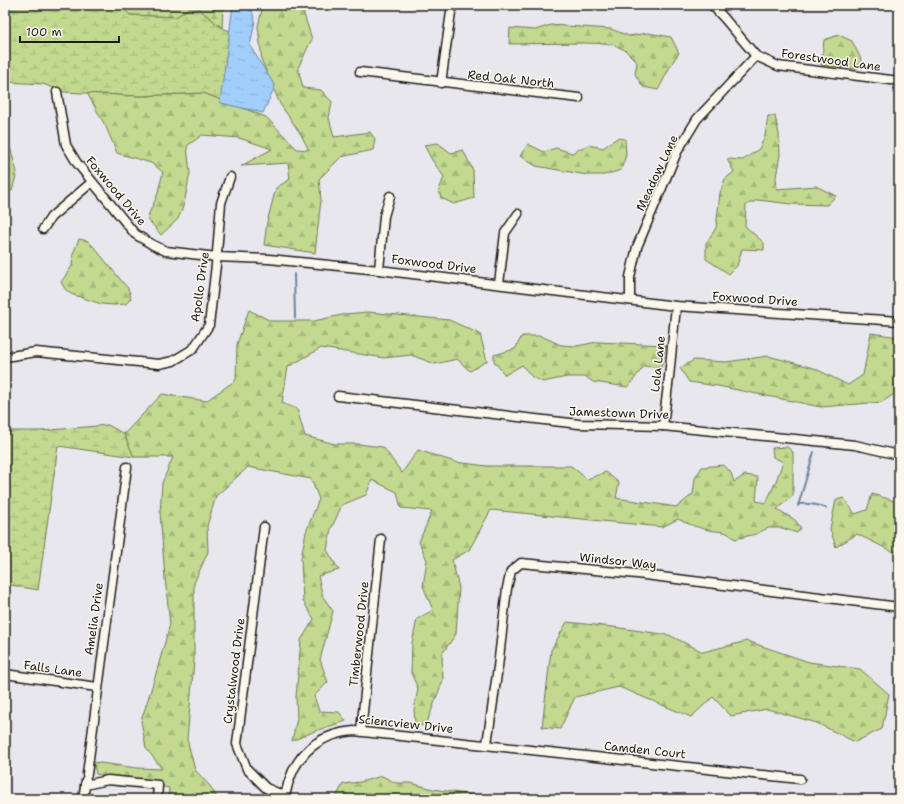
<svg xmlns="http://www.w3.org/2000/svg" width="904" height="804" font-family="'Shantell Sans',sans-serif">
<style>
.forest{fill:url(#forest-firs);stroke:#6f7a56}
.wetland{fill:url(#wetland-marsh);stroke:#6f7a56}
.water{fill:url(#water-ripples);stroke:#6c87a2}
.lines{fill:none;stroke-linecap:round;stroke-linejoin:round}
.stream{stroke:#6c87a2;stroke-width:2}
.minor-casing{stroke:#1c1c1c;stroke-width:11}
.minor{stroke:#fbf7ec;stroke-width:8}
.labels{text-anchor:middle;stroke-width:3;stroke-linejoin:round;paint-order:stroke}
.street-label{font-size:12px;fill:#1c1c1c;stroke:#fbf7ec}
</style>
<defs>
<pattern id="forest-firs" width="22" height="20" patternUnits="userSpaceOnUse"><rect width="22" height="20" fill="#c2d98f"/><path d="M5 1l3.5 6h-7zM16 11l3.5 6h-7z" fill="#a6ba7b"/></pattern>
<pattern id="wetland-marsh" width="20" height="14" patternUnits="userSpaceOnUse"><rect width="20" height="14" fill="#c2d98f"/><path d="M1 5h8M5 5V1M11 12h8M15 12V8" fill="none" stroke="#a6ba7b"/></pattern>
<pattern id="water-ripples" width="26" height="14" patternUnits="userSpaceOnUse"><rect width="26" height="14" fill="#a2cefc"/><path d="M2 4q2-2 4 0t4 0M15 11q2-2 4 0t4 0" fill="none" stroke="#8bb0d7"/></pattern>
</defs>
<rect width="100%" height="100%" fill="#e9e7ee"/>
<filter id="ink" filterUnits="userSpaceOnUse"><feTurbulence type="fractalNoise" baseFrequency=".025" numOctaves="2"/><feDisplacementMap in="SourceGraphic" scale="8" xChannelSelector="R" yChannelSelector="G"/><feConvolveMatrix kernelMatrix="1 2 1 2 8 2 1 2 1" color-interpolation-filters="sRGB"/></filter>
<g filter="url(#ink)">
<g class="forest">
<polygon points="120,5 223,5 222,28 194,5 176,17 130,15"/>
<polygon points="263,5 301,5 312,39 298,68 303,88 321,90 332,102 329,118 334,137 370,132 375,139 373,150 341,157 319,179 321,200 315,253 264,245 267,222 276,188 290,179 288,163 241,166 272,149 239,138 202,135 187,146 190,173 184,204 178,219 161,235 147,218 157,196 163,172 151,163 117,153 106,127 87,93 139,96 204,93 266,117 297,149 309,150 300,133 280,104 262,61 258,26"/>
<path d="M551,25L611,29L629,36L648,33L671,37L679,53C670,64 665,78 658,90L643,87L635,74L637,62L625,50L612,44L585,43L509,44L510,28L535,30Z"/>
<polygon points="839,35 852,41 861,59 857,69 821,65 824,40"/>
<polygon points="5,95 9,108 7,136 17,172 12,191 5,191"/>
<polygon points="768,116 775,116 779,134 780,155 776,177 777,189 816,186 836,196 827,205 791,204 758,200 746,205 745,226 764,243 764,250 742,249 737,266 729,274 706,259 706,243 716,228 720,193 725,179 734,172 727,159 743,160 759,149 765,136"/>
<polygon points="617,138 625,139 626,155 621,170 605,175 587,175 536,166 520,156 528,144 544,152 556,148 572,153 588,145 603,148"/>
<polygon points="438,143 451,153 463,150 473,170 474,198 454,204 441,198 439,190 444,177 432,160 424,145"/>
<polygon points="79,239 88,241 94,247 124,284 128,288 131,298 126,304 114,305 101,304 71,294 65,289 61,282 72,266 73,254"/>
<path d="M249,310L271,321H314L346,314L368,312L449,320L480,334L487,361L470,371L457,359L435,364L411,355L384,358L321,348L288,367L282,403L297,409L305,436L335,444H358L383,447L402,473L418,450L455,462L487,466H571L587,479L606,472L619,483L616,498L677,507L693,494L695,478L702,467L724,465L731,473L734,482L745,475L758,477L756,501L766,503L776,481L783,462L773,457L772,448L787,447L793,452V496L777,509L795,520L801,528L797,533L782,528H768L756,534L735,539C724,529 723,533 709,530C698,528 688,524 678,519L662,527L491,510L469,550L452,560L459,588L456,634L442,654L443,680L426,725H415L414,709L418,689L411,673L412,643L417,619L433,610L423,586L427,560L419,542L432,511L401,508L397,492L372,480L366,495L342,505L331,529L327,550L339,570L318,576L323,597L333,611L320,660L328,682L314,696L319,711L339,712L346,721L315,731L292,741L297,718L296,697L301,640L314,619L303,601L301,558L306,532L319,499L311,479L248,467L216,496L207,526L208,552L194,583V661L187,739L195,770L210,786L218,799H168L169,788L96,774L93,762L137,768L162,769L146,748L141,721L155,677L170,624L165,578L160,512L162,483L173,457H134L124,434L162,394L206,401L236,380L237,344Z"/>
<polygon points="871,333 899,337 899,391 882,402 821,407 718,386 689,382 680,368 694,360 726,362 768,356 814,368 848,385 863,375"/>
<polygon points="522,336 541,336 561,345 577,346 597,342 666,345 661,368 644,366 628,387 593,382 586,377 567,377 543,382 532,377 522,365 505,375 494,361 494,355 515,349"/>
<polygon points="872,494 892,500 899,507 899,552 893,552 857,534 836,547 830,529 836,500 844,498 855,514 867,510"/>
<polygon points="567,622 613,627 669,635 703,652 747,641 809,662 860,669 889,694 882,729 855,742 817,723 767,709 731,716 713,697 691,717 619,687 575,697 560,729 542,727 551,650"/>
<polygon points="382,776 396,783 411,783 433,789 499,799 335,799 343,784 360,782"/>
</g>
<g class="wetland">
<polygon points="5,5 120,5 130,15 176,17 194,5 222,28 230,31 221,100 204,93 139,96 64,92 43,84 5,82"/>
<polygon points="108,425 124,434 134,457 58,446 38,590 5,584 5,440 9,431 40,431"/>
</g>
<g class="water">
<polygon points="233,5 243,5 251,8 255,21 250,46 275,86 263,113 221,103 220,102"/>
<path d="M899,705V763C896,744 896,726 898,706Z"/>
</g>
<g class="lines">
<g class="stream">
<polyline points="251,10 255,5"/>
<polyline points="294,274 295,318"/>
<path d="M798,504C809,503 816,504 826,508"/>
<polyline points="798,506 814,452"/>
</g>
<defs>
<g id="minor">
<polyline points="712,5 724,18 756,56 778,66 899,81"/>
<polyline points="360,72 579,98"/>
<polyline points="441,83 452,5"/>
<polyline points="57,92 66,145 77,163 135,234 153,245 166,251 217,257 269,259 379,270 676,306 899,321"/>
<polyline points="43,229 51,217 92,182"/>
<polyline points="379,270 384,216 390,196"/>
<polyline points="499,284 505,233 518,214"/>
<polyline points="630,300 630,277 637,247 677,152 697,119 756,56"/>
<polyline points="5,357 36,352 159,364 173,361 193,349 209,325 216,265 221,203 230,177"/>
<polyline points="338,396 579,424 663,426 855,445 899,455"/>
<polyline points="663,426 669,377 676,306"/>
<polyline points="264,527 237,744 247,769 266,788 285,796"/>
<polyline points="5,674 97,687"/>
<polyline points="361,731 381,539"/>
<polyline points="487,744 498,667 507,588 511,571 521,563 637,574 899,607"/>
<polyline points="87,774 127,467"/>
<polyline points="85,785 108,780 158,785 157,799"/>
<polyline points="83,799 86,780"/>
<path d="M285,799C285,794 287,789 288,784C298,751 320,734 354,731L800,779"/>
</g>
</defs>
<use href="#minor" class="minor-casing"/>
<use href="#minor" class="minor"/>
</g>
</g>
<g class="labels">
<g class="street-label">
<text transform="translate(831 60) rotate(8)" y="4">Forestwood Lane</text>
<text transform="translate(511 79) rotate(6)" y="4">Red Oak North</text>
<text transform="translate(657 173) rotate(-65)" y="4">Meadow Lane</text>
<text transform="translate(116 191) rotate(50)" y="4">Foxwood Drive</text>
<text transform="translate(434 264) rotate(7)" y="4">Foxwood Drive</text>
<text transform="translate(200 287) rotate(-82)" y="4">Apollo Drive</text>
<text transform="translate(755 299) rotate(4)" y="4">Foxwood Drive</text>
<text transform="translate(658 364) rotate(-84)" y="4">Lola Lane</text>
<text transform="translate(619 413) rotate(2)" y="4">Jamestown Drive</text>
<text transform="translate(618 561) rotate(6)" y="4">Windsor Way</text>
<text transform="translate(94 619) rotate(-82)" y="4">Amelia Drive</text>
<text transform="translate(359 634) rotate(-84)" y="4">Timberwood Drive</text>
<text transform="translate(53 669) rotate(8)" y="4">Falls Lane</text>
<text transform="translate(234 671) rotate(-83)" y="4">Crystalwood Drive</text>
<text transform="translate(406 724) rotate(6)" y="4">Sciencview Drive</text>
<text transform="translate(645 750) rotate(6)" y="4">Camden Court</text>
</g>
</g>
<rect width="904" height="804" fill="none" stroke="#fbf7ec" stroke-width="20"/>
<rect x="10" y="10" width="884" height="784" fill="none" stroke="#1c1c1c" stroke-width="1.5" filter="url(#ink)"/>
<path d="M20 36v6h99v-6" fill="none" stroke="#1c1c1c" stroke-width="2"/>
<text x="26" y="36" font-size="12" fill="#1c1c1c" stroke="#fbf7ec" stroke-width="3" paint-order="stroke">100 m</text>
</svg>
